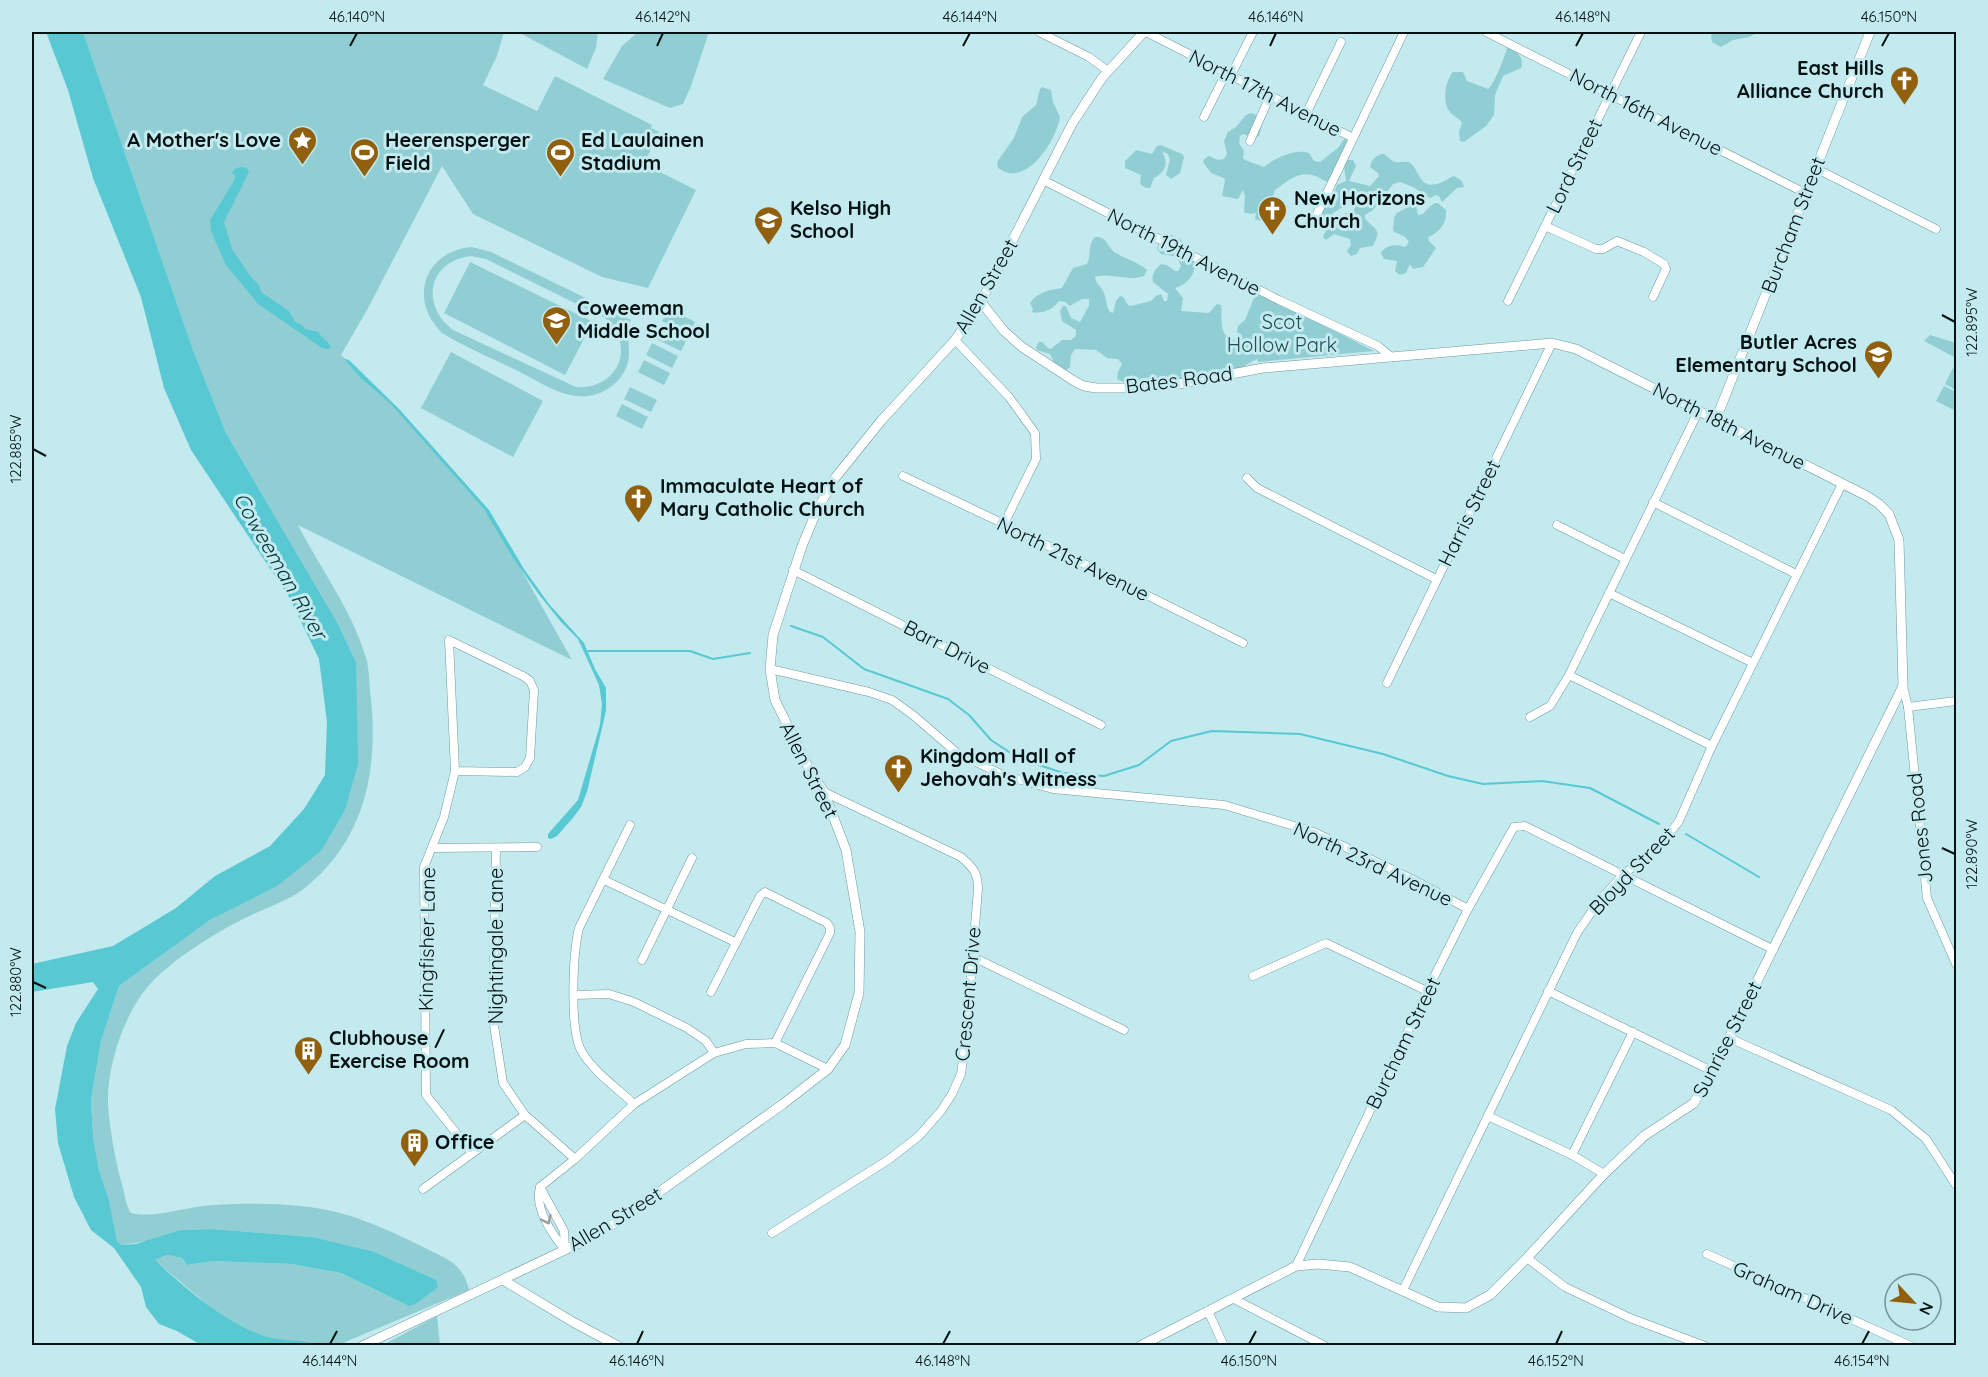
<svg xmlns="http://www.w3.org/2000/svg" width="1988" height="1377" font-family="Quicksand,sans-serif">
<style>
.green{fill:#90ced4;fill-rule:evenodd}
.water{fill:#58c8d2}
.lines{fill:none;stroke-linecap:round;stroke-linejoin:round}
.stream{stroke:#58c8d2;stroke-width:2}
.minor-casing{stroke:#73989b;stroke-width:9}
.tertiary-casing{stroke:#73989b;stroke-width:10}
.minor{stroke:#fff;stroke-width:8}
.tertiary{stroke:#fff;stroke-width:9}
.oneway{stroke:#9ba0a1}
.ticks{fill:none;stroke:#051214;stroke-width:2}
.labels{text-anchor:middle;stroke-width:6;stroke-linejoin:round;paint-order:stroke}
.poi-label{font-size:20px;font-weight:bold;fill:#051214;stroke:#c3eaee;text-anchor:start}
.street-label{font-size:20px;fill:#051214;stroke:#c3eaee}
.park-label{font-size:20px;fill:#1d4e52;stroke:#c3eaee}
.water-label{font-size:21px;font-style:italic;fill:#00363a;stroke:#c3eaee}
.neatline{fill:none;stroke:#051214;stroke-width:2}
.ticks-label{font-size:15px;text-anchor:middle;fill:#051214}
</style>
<rect width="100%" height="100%" fill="#c3eaee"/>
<g class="green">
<path d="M83,32H504L497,56L483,85L537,111L555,76L652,125L651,128L659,132L644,164L696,190L648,288L602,277L473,214L442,166L367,310L341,355L388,399L480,502L496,525L572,660L298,525C321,570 352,610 366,658C370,671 369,686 371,699C378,771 365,839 306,887C291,900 260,910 241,920C212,935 175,958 152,982C123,1012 103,1075 109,1116C112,1141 116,1164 123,1188C125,1196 126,1206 131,1213C155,1219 188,1206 213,1205C244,1203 277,1203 309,1207C347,1211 387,1229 421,1246C444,1258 463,1262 469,1290L338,1345C306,1345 267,1342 239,1326C208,1308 182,1282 154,1260L167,1255L182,1258L187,1265L214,1261L291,1264L341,1273L409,1306L312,1237L213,1229L180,1230L148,1241L122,1245L117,1243L109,1200L99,1170L93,1136L91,1100L101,1041L119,986L210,920L242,903L321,851L356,662L337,622L226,433L193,350Z"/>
<polygon points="518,32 598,32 596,48 587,69"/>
<polygon points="638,32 709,32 691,86 683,104 670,108 603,79 622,46"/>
<polygon points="1713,32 1759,32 1749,37 1733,40 1721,47 1712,42 1711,36"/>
<path d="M1510,47C1517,50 1525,60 1521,68L1503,76L1495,95L1494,115L1486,126L1464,142L1460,141L1459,132L1462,123C1459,118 1453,116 1450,112C1442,102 1445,81 1453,72H1463L1467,81L1488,89C1495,83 1504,58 1507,48Z"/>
<path d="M1042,87L1051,90L1053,102L1060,117C1056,141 1026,189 998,168L997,162L1014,138L1022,117L1036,105L1040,89Z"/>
<path d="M1252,113L1258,116L1262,125L1259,136L1252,137L1243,134L1240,136L1239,143L1244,151L1243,158L1245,160L1264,167C1274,158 1296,148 1309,153L1314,161L1320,162L1338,148L1345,138L1347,141L1339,180L1336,182C1329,183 1324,181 1318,177C1300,169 1289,180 1275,190L1268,213L1262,221L1255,219L1256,213L1250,214L1244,212L1245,196L1243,190L1238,199L1222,196L1225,181L1224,178L1211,173L1203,162L1204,159L1209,156L1218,160L1224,159L1227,154L1224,141L1228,132L1236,127L1246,115Z"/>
<path d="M1161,145L1182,154L1184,157L1180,173L1171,179L1166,175L1170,160L1168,154L1162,151C1168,163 1167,171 1154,178L1150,188H1146L1140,184L1141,175L1125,168V161L1136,150L1152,154L1157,146Z"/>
<path d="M1381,154H1384L1394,162C1398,163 1404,161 1408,162C1419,166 1418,189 1436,184C1443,183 1448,178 1454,176L1462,181L1464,187L1457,188L1442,202L1439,196L1436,195L1430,198L1413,187L1400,182L1393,184L1373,210L1365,215V219C1376,231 1382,228 1373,246L1360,248L1357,254L1351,256L1347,251L1351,245L1350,239L1334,234L1326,240L1323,237L1327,228L1318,219L1328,196L1334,193L1337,185L1346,181L1344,166L1346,160H1353L1356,166L1349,181L1370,186L1379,176L1378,173L1370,167C1371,160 1375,157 1381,154ZM1350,203L1355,206L1354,211L1344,214L1339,221L1331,220L1333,213Z"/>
<path d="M1413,193L1418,215C1427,215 1428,203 1438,203L1446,210C1447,223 1440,232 1428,237L1429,241L1436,248L1423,267L1413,269L1410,264L1406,273L1400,275L1395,271L1397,261L1384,259L1381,253C1386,244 1397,244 1405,247L1409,242L1405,237L1393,231L1394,218L1397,213L1405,209V206H1402C1401,199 1406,193 1413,193Z"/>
<path d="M1168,233L1180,239L1196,254C1197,271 1191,283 1175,288L1183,298L1181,311L1209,313L1217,304L1221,305C1223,317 1216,341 1240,340L1242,335L1237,332L1238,326L1245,320L1255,296L1260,293L1374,351L1258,362V359C1244,363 1237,377 1221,375C1218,374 1215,372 1211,372L1198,381L1178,379L1169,383H1126L1117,379L1118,372L1122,364L1118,359L1107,358L1096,350L1075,349L1071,355L1070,367L1065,371L1056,366L1050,354L1037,350L1036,347L1039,342H1042L1048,348L1051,349L1062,340H1071L1076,336V330L1062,321L1060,311L1063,306H1066L1071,318L1080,322L1089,306V299H1082L1070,306L1065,302L1059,301C1052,310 1043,314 1032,312L1033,309L1030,303C1038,292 1049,290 1062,288L1073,268L1087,264C1092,254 1087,245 1095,237C1106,236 1106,244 1113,251C1120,257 1137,261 1147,270L1144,276C1127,282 1111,272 1095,277C1096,284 1100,285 1103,291C1107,298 1105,305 1110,312L1113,313L1116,301L1120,296L1123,297L1128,305L1131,306L1151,301L1156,296L1161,294L1164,301H1167L1168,294L1153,282C1151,275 1156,268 1161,264L1167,265L1175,271H1178L1181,266L1177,257L1161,254L1157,249L1160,237Z"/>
<path d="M472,247L491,252L631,320C623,336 635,354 624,372C615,388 597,398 578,396C557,395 535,379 516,370C491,358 465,347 442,333C408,300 424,251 472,247ZM471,256L486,259L605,318C637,346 618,390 576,387L453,330C420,305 428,261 471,256Z"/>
<polygon points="470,262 593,322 565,375 444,313"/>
<polygon points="669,309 695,322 689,334 662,321"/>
<polygon points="660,326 687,339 681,351 654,338"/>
<polygon points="1930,335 1956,343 1956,358 1924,341"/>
<polygon points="652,343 678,356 672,368 646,355"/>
<polygon points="451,352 543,401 513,457 421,408"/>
<polygon points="644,360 670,373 664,385 638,372"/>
<polygon points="1953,368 1956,370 1956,390 1945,384"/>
<polygon points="1944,386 1956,392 1956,411 1936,401"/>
<polygon points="630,387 657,400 651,412 624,399"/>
<polygon points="622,404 648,417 642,429 616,416"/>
<polygon points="437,1316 440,1345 383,1345"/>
</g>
<g class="water">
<path d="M46,32H83L193,350L226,433L337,622L356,662L358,764L345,810L321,851L277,886L210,920L119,986L101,1041L91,1100L93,1136L99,1170L109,1200L117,1242L122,1245L136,1244L180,1230L213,1229L312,1237L374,1252L436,1280L438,1287L417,1303L409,1306L341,1273L291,1264L214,1261L187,1265L182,1258L167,1255L155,1260C183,1287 226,1323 264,1336C280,1342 302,1338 317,1345H201L177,1331L159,1324L146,1307L141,1287L114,1248L91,1230L74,1197L58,1143L55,1109L67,1046L76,1023L98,989L93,982L32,992V964L113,946L176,908L215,876L270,846L304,809L325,775L327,722L319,659L289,597L191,450L164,388L141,297L93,178L68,90Z"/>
<path d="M243,167L247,168L249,172L224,222L232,249L251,277L259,285L261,292L289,311L295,322L302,325L305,329L318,332C322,338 328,341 331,347L328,349L322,348L258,304L226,265L211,231L210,220L234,181L235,176L232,173L236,168Z"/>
<polygon points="344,359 349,360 400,410 489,510 524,569 549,604 584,643 595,669 606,688 606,711 587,792 581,807 572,819 557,836 551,839 548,838 548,834 578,800 600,725 602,704 599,685 578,639 561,622 537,592 513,558 484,509 391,404 361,378"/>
</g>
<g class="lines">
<g class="stream">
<polyline points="791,626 823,637 864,669 948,699 969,715 991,740 1018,758 1063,773 1104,776 1139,765 1171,741 1212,731 1300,734 1383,754 1448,776 1483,784 1542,781 1590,788 1659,824"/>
<polyline points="588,651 690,651 713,659 750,653"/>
<polyline points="1686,834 1759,877"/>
</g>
<defs>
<g id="minor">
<polyline points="1039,32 1089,57 1108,71"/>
<polyline points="1146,32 1353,138"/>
<polyline points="1486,32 1805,193"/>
<polyline points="1231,75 1253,32"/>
<polyline points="1306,114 1341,42"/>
<polyline points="1204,117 1226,73"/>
<polyline points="1250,141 1270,96"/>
<polyline points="1815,168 1936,229"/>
<polyline points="1043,180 1279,300 1378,346 1390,356"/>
<polyline points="1316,216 1404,32"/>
<polyline points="1545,226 1596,249 1603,249 1617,241 1644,252 1664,264 1666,269 1653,297"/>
<polyline points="1508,301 1641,32"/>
<polyline points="955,340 1009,397 1035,433 1036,459 1004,524"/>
<polyline points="903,476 1004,524 1243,643"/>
<polyline points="1247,478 1257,488 1436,579"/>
<polyline points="1653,502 1796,574"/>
<polyline points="1557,525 1625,559"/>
<polyline points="793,570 1101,725"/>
<polyline points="1609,593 1753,663"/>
<polyline points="770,669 869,692 892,700 913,715 957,753 1003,775 1053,789 1224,805 1314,832 1416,881 1468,909"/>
<polyline points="1569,675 1712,746"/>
<polyline points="1387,683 1552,343"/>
<polyline points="1903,686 1908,707 1927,898 1956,964"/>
<polyline points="1908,707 1956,701"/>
<polyline points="1530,717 1550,706 1569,675 1699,410"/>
<polyline points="455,771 517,772 525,767 530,758 534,690 530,681 523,676 449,640 455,771 444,817 424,867 426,1095 472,1153"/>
<path d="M630,825L579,928C573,953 569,1031 582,1052C594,1072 617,1088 634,1104"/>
<polyline points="433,848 537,847"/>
<polyline points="496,848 493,1019 503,1083 525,1115 575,1159"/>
<polyline points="604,880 735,942"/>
<polyline points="971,956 1124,1030"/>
<polyline points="642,960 692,858"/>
<polyline points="1253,976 1326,943 1427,991"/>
<polyline points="1548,991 1712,1071"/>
<polyline points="711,992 760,896 765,892 827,923 830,928 830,933 775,1043"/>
<polyline points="574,995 609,994 634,1002 687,1028 706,1041 714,1053"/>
<polyline points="1729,1038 1891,1110 1926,1139 1956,1185"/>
<polyline points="1488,1116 1572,1155 1604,1174"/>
<polyline points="1572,1155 1633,1032"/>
<polyline points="540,1187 564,1231 565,1249"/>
<polyline points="423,1189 525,1115"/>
<path d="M772,1233L888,1160L919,1136L941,1111L952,1094L961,1074L966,1038L978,889C978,873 973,867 961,857L824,792"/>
<path d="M565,1250C552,1234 534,1208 540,1187L575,1159L634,1104L714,1053L746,1044L775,1043L828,1069"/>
<polyline points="1707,1254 1911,1346"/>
<polyline points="1527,1258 1565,1287 1630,1318 1705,1346"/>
<polyline points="1296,1266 1427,991 1468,909 1514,827 1525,826 1772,949"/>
<polyline points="1403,1290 1577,933 1599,901 1623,875 1662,843 1679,821 1712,746 1842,484"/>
<polyline points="1234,1299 1325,1346"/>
<polyline points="1208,1311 1224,1346"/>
</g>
<g id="tertiary">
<polyline points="981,302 1004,331 1022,347 1074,381 1084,386 1096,388 1143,388 1179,384 1263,368 1552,343 1576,349 1867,496 1879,504 1889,514 1899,540 1903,686 1729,1038 1694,1103 1644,1136 1604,1174 1527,1258 1490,1295 1466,1308 1438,1307 1350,1267 1318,1264 1296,1266 1140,1346"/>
<polyline points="1716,419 1870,32"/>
<polyline points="503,1280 573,1322 618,1346"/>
<polyline points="362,1346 588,1239 617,1222 783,1104 828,1069 845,1045 859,993 860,932 846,850 824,792 810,771 775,700 770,669 773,635 802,546 817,510 835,478 881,421 955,340 981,302 1072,124 1102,78 1144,32"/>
</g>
</defs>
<use href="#minor" class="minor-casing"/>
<use href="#tertiary" class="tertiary-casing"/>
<use href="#minor" class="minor"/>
<use href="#tertiary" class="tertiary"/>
</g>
<defs><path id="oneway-chevron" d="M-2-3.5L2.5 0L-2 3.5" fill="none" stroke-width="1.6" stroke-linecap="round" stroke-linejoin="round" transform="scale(1.5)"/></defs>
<use class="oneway" href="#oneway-chevron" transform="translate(547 1220) rotate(65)"/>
<path class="ticks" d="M350,46L357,33M657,46L663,33M963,46L970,33M1270,46L1276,33M1576,46L1583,33M1882,46L1889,33M1942,315L1955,322M33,449L46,456M1942,848L1955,854M33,982L46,988M330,1344L337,1331M637,1344L643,1331M943,1344L950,1331M1249,1344L1256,1331M1556,1344L1562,1331M1862,1344L1869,1331"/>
<defs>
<symbol id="church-pin" viewBox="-11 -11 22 30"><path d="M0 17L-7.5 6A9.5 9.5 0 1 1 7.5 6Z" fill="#91600e" stroke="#c3eaee"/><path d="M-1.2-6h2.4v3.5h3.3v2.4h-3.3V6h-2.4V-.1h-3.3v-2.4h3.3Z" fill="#fff"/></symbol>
<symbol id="sight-pin" viewBox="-11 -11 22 30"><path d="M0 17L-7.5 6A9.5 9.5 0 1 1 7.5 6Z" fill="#91600e" stroke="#c3eaee"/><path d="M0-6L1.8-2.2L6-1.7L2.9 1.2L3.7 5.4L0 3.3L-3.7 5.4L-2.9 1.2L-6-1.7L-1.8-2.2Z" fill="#fff"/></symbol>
<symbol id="stadium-pin" viewBox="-11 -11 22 30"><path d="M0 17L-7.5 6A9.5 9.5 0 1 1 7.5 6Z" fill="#91600e" stroke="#c3eaee"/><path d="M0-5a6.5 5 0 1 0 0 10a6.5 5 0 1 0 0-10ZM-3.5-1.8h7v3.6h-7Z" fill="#fff"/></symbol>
<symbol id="school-pin" viewBox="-11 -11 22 30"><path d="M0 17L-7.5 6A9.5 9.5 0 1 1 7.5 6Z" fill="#91600e" stroke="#c3eaee"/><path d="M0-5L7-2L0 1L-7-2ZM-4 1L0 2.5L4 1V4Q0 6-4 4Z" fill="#fff"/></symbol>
<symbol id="building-pin" viewBox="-11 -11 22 30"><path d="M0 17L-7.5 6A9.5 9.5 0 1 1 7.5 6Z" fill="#91600e" stroke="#c3eaee"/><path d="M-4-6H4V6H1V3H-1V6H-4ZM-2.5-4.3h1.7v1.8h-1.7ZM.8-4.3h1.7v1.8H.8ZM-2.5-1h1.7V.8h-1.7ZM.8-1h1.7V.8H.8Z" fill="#fff"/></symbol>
</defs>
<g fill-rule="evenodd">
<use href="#church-pin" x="1888" y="64" width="33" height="45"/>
<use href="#sight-pin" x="286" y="124" width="33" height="45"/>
<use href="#stadium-pin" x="348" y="136" width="33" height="45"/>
<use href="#stadium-pin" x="544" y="136" width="33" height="45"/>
<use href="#church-pin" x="1256" y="194" width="33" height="45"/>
<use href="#school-pin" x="752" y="204" width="33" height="45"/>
<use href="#school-pin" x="540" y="304" width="33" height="45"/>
<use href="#school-pin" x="1862" y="338" width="33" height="45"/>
<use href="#church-pin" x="622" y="482" width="33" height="45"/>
<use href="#church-pin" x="882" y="752" width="33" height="45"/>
<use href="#building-pin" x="292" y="1034" width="33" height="45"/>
<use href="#building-pin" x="398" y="1126" width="33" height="45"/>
</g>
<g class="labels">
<g class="poi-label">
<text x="1884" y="75" text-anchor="end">East Hills<tspan x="1884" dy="23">Alliance Church</tspan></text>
<text x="281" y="147" text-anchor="end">A Mother's Love</text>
<text x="385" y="147">Heerensperger<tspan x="385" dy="23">Field</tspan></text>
<text x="581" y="147">Ed Laulainen<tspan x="581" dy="23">Stadium</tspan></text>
<text x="1294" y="205">New Horizons<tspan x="1294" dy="23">Church</tspan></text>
<text x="790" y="215">Kelso High<tspan x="790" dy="23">School</tspan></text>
<text x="577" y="315">Coweeman<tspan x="577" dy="23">Middle School</tspan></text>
<text x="1857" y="349" text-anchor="end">Butler Acres<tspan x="1857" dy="23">Elementary School</tspan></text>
<text x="660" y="493">Immaculate Heart of<tspan x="660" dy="23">Mary Catholic Church</tspan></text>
<text x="920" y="763">Kingdom Hall of<tspan x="920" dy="23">Jehovah's Witness</tspan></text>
<text x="329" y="1045">Clubhouse /<tspan x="329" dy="23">Exercise Room</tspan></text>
<text x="435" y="1149">Office</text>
</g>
<g class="street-label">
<text transform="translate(1265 93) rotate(27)" y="7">North 17th Avenue</text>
<text transform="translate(1646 112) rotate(27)" y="7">North 16th Avenue</text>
<text transform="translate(1574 166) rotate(-64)" y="7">Lord Street</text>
<text transform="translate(1793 225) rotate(-69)" y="7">Burcham Street</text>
<text transform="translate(1184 252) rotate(27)" y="7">North 19th Avenue</text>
<text transform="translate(986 286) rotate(-60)" y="7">Allen Street</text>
<text transform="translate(1179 380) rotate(-7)" y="7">Bates Road</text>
<text transform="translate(1729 426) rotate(27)" y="7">North 18th Avenue</text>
<text transform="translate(1469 513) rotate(-64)" y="7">Harris Street</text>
<text transform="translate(1073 559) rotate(26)" y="7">North 21st Avenue</text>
<text transform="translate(947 647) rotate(27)" y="7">Barr Drive</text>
<text transform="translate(809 770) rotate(63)" y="7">Allen Street</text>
<text transform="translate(1920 828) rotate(-96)" y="7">Jones Road</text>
<text transform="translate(1373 864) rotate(25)" y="7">North 23rd Avenue</text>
<text transform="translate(1632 871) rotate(-46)" y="7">Bloyd Street</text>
<text transform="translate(427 939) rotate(-89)" y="7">Kingfisher Lane</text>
<text transform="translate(496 946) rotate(-90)" y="7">Nightingale Lane</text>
<text transform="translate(968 994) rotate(-85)" y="7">Crescent Drive</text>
<text transform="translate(1727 1039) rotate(-63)" y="7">Sunrise Street</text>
<text transform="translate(1403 1043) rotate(-64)" y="7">Burcham Street</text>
<text transform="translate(615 1219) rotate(-31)" y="7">Allen Street</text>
<text transform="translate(1793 1293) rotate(24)" y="7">Graham Drive</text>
</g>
<g class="park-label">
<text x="1282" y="329">Scot<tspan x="1282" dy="23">Hollow Park</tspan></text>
</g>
<g class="water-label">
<text transform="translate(280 566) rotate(60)" y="7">Coweeman River</text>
</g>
</g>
<rect width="1988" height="1377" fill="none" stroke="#c3eaee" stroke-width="66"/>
<g transform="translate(1913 1302) rotate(116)"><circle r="28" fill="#c3eaee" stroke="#779497" stroke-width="1.5"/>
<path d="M0-4.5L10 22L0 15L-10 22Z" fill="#91600e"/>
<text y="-9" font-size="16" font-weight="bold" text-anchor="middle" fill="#051214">N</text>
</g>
<rect x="33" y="33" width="1922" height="1311" class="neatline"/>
<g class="ticks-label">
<text x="357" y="22">46.140°N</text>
<text x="663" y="22">46.142°N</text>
<text x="970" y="22">46.144°N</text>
<text x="1276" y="22">46.146°N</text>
<text x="1583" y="22">46.148°N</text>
<text x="1889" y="22">46.150°N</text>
<text transform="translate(1972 322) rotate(-90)" y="5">122.895°W</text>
<text transform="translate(16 449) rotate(-90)" y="5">122.885°W</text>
<text transform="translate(1972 854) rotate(-90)" y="5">122.890°W</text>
<text transform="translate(16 982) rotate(-90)" y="5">122.880°W</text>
<text x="330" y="1366">46.144°N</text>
<text x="637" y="1366">46.146°N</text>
<text x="943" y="1366">46.148°N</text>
<text x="1249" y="1366">46.150°N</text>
<text x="1556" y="1366">46.152°N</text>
<text x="1862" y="1366">46.154°N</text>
</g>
</svg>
